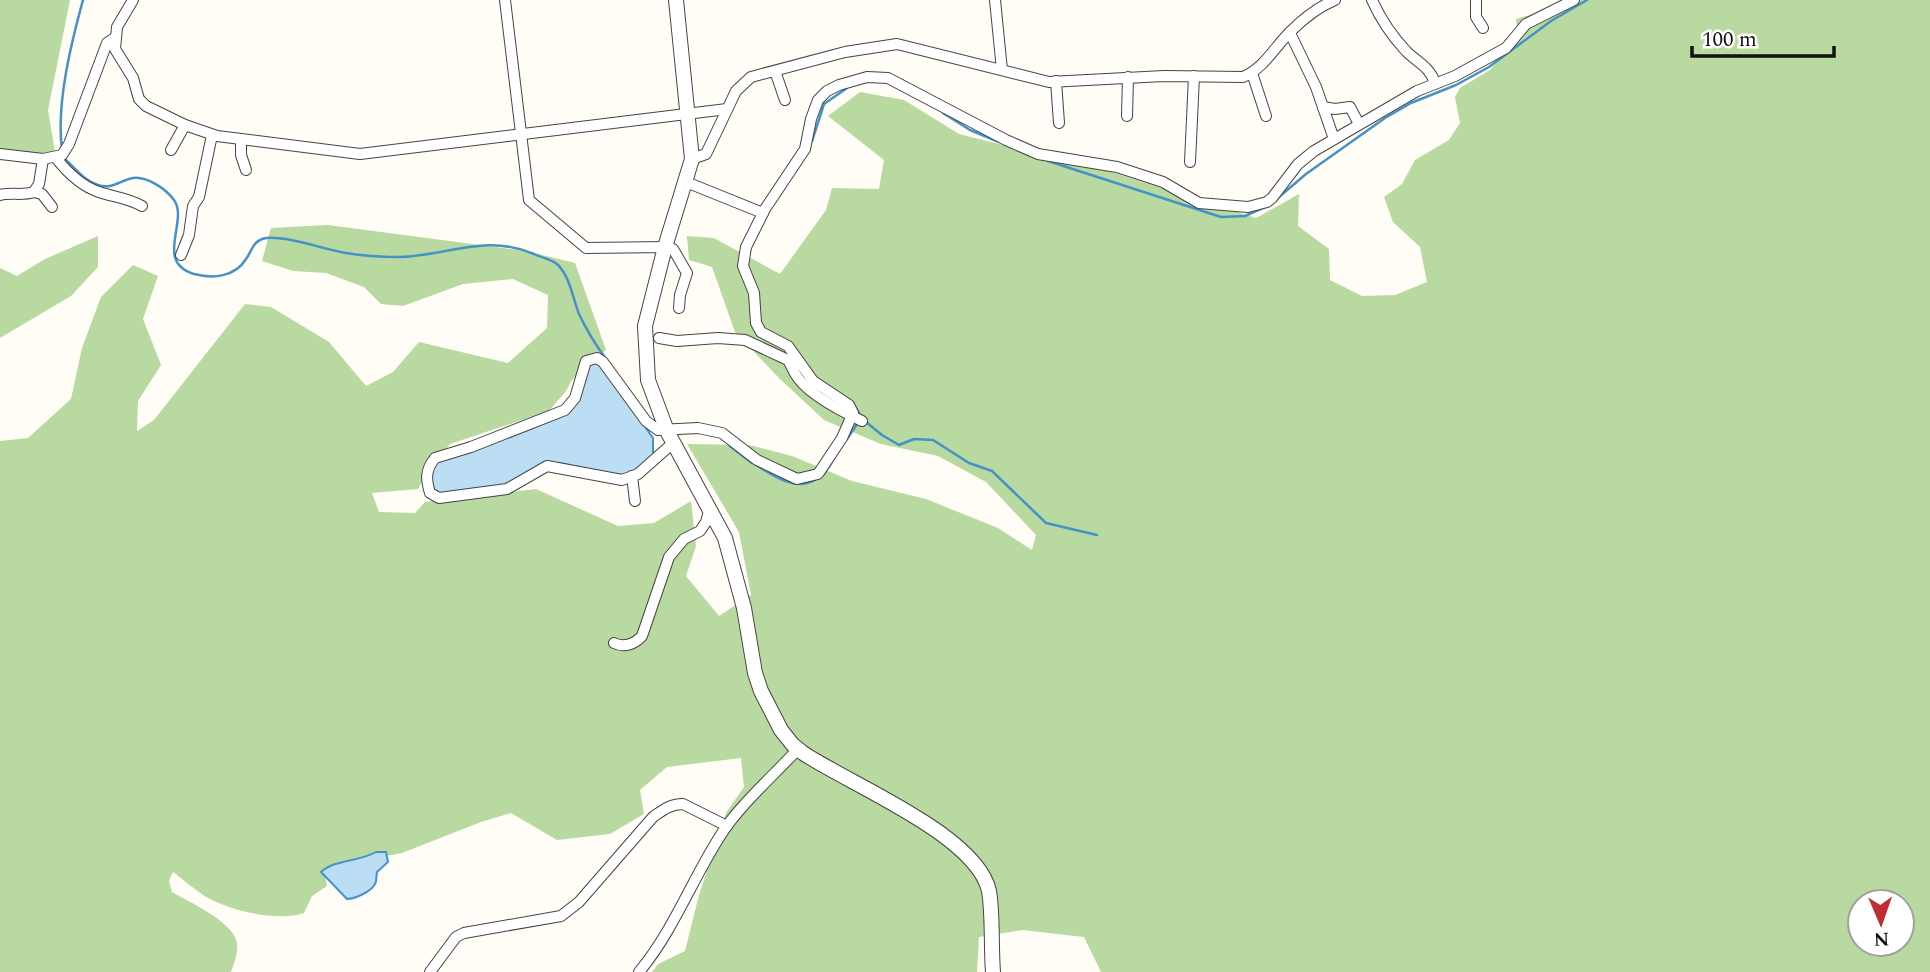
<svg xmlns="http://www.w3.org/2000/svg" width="1930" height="972" font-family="Spectral,serif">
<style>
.forest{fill:#b8d99f;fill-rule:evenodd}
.water{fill:#bcdef4;stroke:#4592c8;stroke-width:2}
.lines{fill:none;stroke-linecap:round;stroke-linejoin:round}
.stream{stroke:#4592c8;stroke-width:2.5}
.minor-casing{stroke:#444;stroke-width:12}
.tertiary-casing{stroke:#444;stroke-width:16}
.minor{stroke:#fff;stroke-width:10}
.tertiary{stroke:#fff;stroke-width:14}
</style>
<rect width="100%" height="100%" fill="#fffdf5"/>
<g class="forest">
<polygon points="0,0 70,0 48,110 56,158 0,152"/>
<path d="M1573,0H1930V972H1101L1084,937L1022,930L979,937L977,972H652L658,964L685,951L699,895L726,813L744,787L741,758L667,767L640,790L644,814L610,834L557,840L511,813L481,822L402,853L324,868L327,886L312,896L304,913C278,922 232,911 208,898C196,891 184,880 173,872L169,881L172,892C189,902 236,923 237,944C238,954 234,963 231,972H0V441L28,438L71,399L82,348L101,297L133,265L158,276L143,319L161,365L138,401L137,431L154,420L245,304L271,307L329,342L366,386L393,372L419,342L508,363L547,328L548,295L513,279L463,284L403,306L381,304L364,287L326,273L293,271L262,261L271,228L328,225L526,251L575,263L606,350L572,380L566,391L549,411L450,444L426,474L418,489L372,493L379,512L415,513L425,502L536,489L618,526L654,523L691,501L696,546L686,576L719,616L751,595L739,532L687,444L749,445L792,456L852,481L926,499L998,528L1032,550L1036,535L986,482L938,456L881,444L824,420L779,378L735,332L712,267L689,260L687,236L714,238L780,274L826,210L832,188L879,189L884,160L828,116L860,92L904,100L959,134L1108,171L1256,218L1299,194L1298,226L1329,249L1330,280L1362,296L1395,295L1427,282L1420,247L1393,222L1384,197L1402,184L1415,160L1449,140L1460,123L1455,97L1460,88L1490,70L1518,38L1516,19L1533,14L1536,24ZM1860,902H1902V944H1860Z"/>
<polygon points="98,236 98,267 71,296 0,338 0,268 17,276 45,259"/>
</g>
<g class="water">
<path d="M592,361L601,365L653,438V456L636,471L621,476L560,463L506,485L436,494C431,483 428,471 437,461L560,417Z"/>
<path d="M376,852H386L388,862L377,872C376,876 377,881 375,884C371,892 354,899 347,899L321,872C335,859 359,862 376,852Z"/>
</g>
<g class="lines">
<g class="stream">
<polyline points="943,113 970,130 999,142"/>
<polyline points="812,141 824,104 847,88"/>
<path d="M62,149C56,104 71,44 83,0"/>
<path d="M65,159C75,168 84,181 98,185C111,190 121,180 133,178C147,176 166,189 174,200C189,221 154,262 194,274C213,279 235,277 246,259C252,251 252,243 262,239C280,233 325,250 346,253C363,256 381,257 399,257C449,256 484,233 534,254C542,258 552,259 558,265C570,277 573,299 579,314C587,331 595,344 606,359"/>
<polyline points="1048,161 1221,217 1245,216 1265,207"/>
<polyline points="1279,197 1306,174 1385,118 1411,103 1456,85 1489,67 1551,21 1587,0"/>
<polyline points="853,403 860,415"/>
<polyline points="866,422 882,435 899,445 914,439 933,440 969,463 992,471 1046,523 1097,535"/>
<polyline points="847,439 859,421"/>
<polyline points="730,446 752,463"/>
<path d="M758,466C775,477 796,491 815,480"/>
<polyline points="824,474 832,462"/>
</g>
<defs>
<g id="minor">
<polyline points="133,0 117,27 115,49 133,78 139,99 146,106 185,125 217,136 360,154 727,109"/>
<polyline points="505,0 529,200 586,248 665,247 673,249 687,273 680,295 679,308"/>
<polyline points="995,0 1002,70"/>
<path d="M1372,0C1381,20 1391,35 1406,51C1418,63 1430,67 1435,83"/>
<polyline points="1476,0 1476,17 1483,28"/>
<polyline points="1290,33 1316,87 1334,139"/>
<polyline points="775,71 785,100"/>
<polyline points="1252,73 1266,116"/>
<polyline points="1056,81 1059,123"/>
<polyline points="1323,107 1335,109 1350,107 1359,124"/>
<polyline points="1127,116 1128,77"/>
<polyline points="241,140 241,155 246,170"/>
<polyline points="171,150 185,125"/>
<polyline points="0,154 43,159 62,155 69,144 107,43 116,37"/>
<path d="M56,158C67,172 81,186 99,192C114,197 128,198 142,206"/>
<path d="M692,159L706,154L736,91L751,77L845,52L897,44L1049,82L1164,76L1243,77C1264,68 1274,48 1290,32C1303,19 1318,7 1335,0"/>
<polyline points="1190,162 1194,76"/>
<polyline points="686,182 763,213"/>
<polyline points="34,192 42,194 52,207"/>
<path d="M0,195C11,192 22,196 34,192L39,184L43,159"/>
<polyline points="181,255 189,235 193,206 199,197 212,135"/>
<path d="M659,338L677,341L718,338L745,340L788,360C791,365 793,370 796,375C807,394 843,412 862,421"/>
<path d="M673,443L638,474L622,480L547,466L507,489L439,498L430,493C426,480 425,470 435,458L471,447L565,410L575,398L586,361L597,358L603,362L646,421L658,430L698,428L722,433L757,460L797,479L818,474L842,438L853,413L849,405L813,381L788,346L761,332L756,323L754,293L743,266L746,247L765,209L805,149L811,119L818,100L827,91L839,85L867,77L888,78L1006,140L1038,154L1117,167L1163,182L1199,203L1248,207L1267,202L1272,198L1298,164L1314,151L1417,91L1455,76L1506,48L1526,24L1574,0"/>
<polyline points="632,476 635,501"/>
<path d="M614,643C624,648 635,644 642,636L669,557L684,539L700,531L706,522L709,511"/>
<path d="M430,972L456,937L464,933L561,916L579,902L653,817C663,810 670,804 683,804L727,826"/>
<path d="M639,972C674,930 692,879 722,833C740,805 774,775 798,749"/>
</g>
<path id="tertiary" d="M676,0L692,159L665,247L645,326L648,380L667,431L725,538L744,608L755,673L761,691L781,730L793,745L803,753C849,784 977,835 989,891C993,914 991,948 993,972"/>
</defs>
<use href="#minor" class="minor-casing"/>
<use href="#tertiary" class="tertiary-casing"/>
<use href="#minor" class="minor"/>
<use href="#tertiary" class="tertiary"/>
</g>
<g transform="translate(1881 923) rotate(178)"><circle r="33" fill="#ffffff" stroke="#a0a0a0" stroke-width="2"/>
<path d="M0-5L12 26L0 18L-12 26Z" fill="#bd2d32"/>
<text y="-10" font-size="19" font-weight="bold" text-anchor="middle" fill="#111111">N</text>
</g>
<path d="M1692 46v10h142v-10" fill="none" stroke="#111111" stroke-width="3.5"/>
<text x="1702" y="46" font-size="21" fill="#111111" stroke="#ffffff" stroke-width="5" paint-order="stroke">100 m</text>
</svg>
